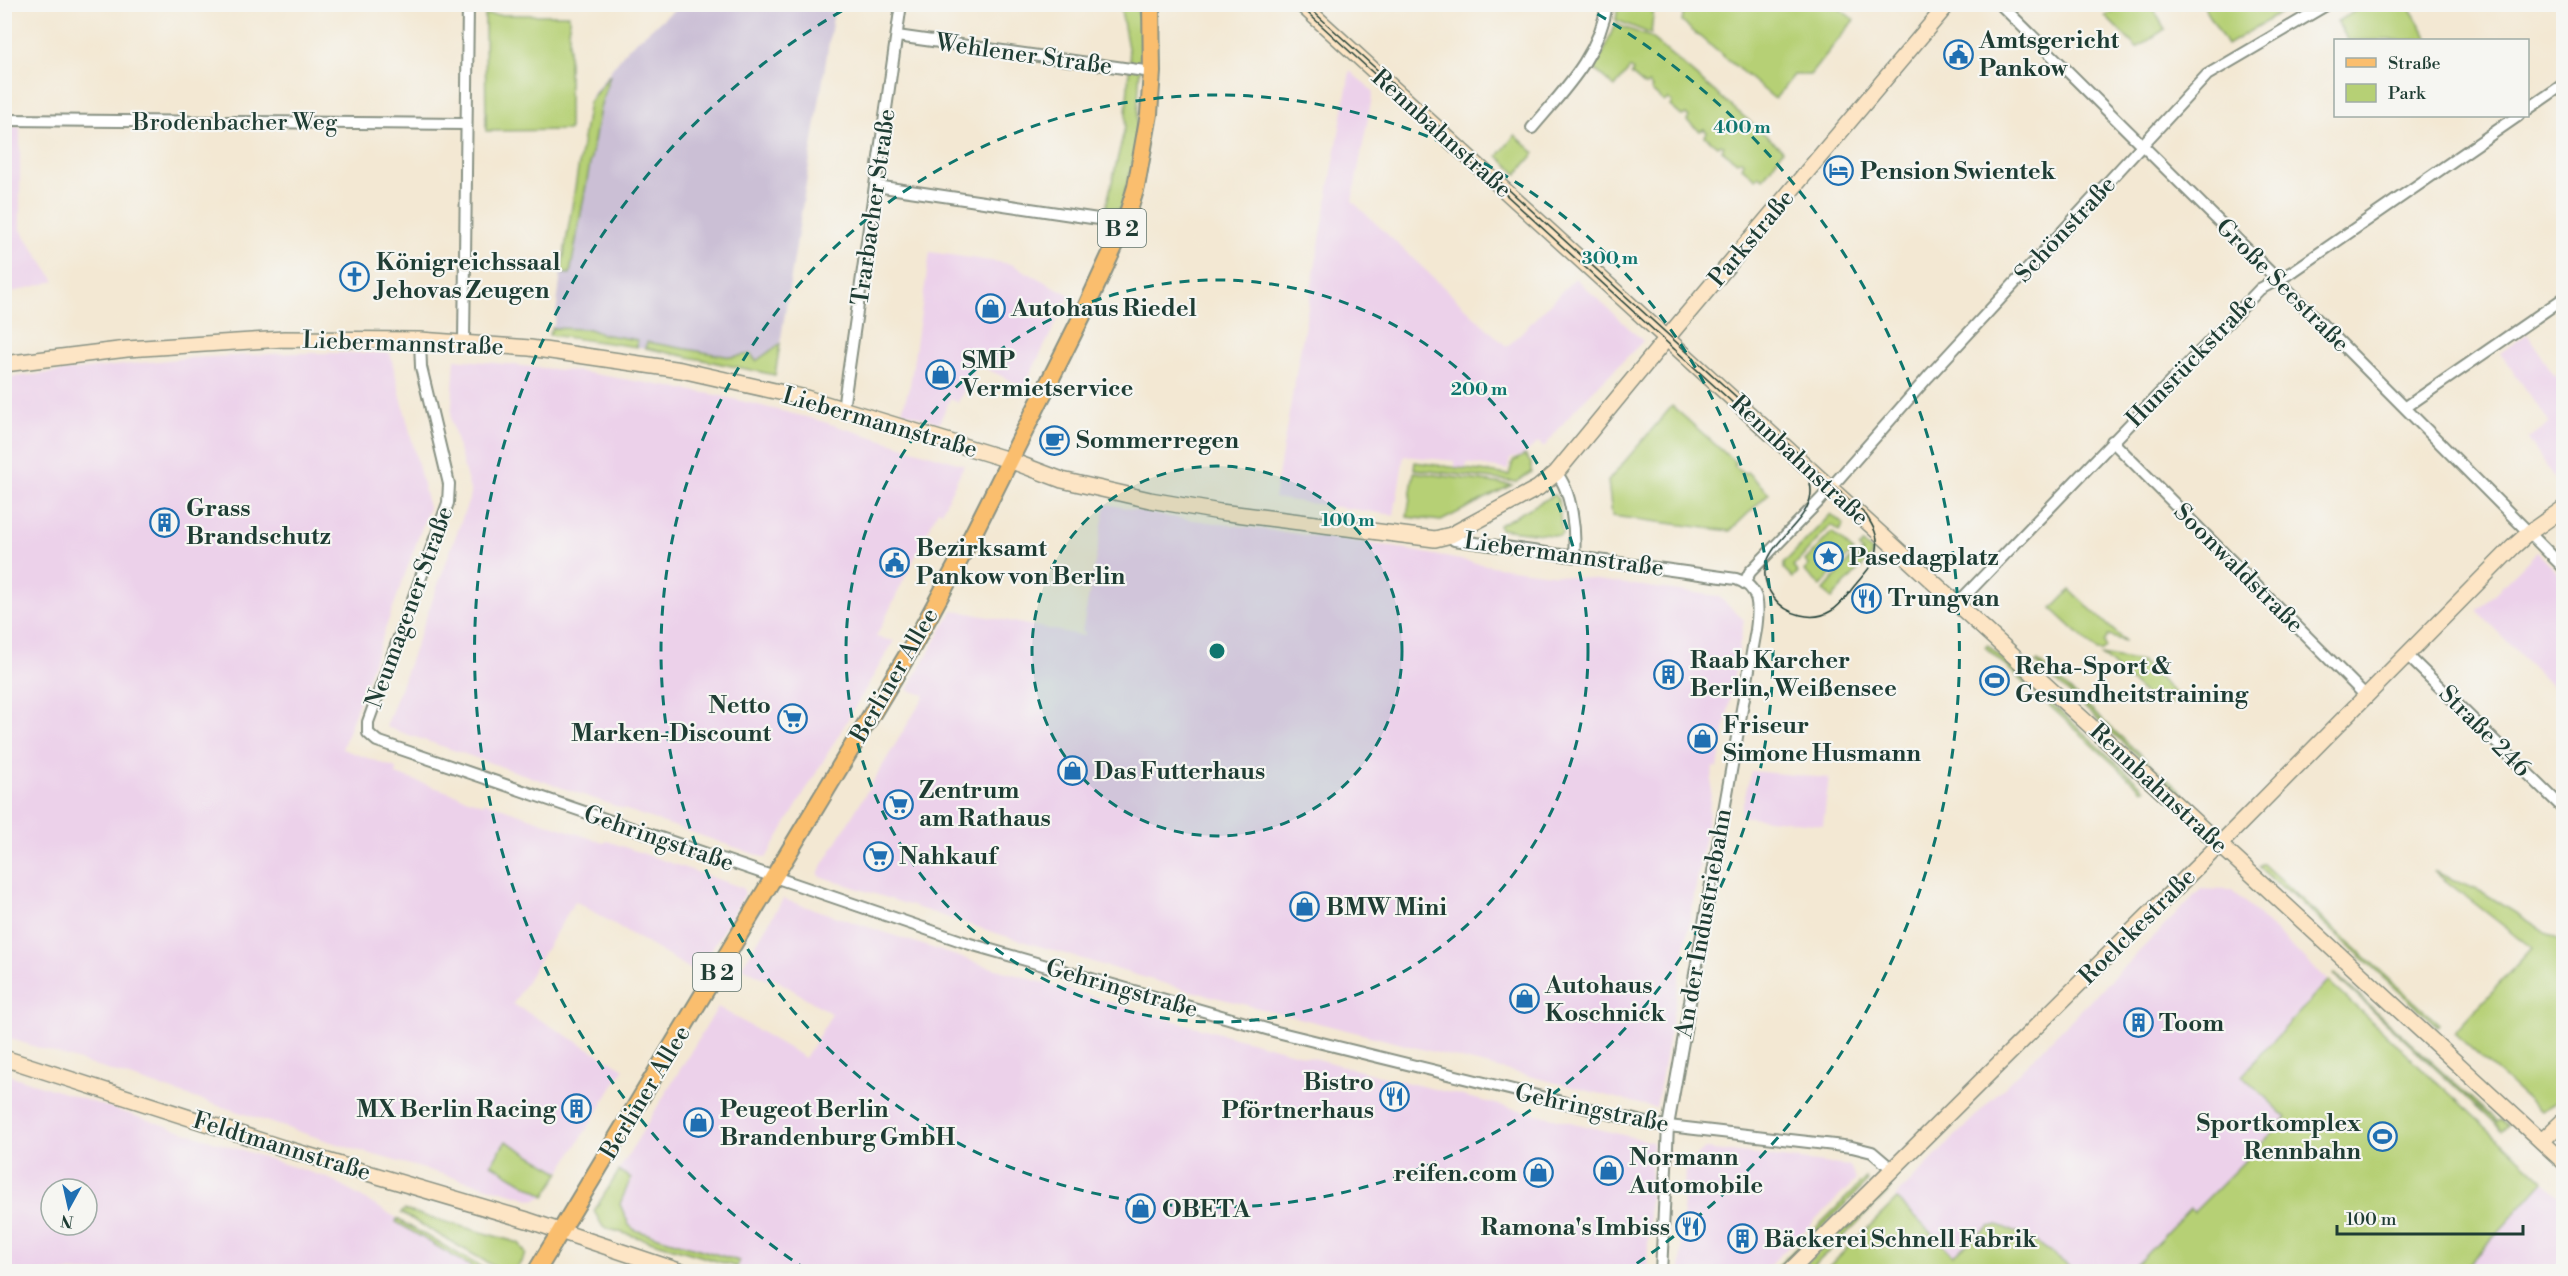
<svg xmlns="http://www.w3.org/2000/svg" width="2568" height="1276" font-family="'Libre Bodoni',serif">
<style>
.built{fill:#ecd1ea;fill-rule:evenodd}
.industrial{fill:#cbbfd5}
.green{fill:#b6d075;stroke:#6a8654;stroke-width:1.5}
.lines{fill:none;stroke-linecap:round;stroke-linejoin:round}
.street-casing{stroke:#899284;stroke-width:14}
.secondary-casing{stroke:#899284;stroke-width:18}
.primary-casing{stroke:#899284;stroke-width:20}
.street{stroke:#fff;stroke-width:10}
.secondary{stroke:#fde5c5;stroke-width:15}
.primary{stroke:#fabe6e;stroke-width:16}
.tram{stroke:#1f3d34;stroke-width:1.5}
.ring{fill:none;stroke:#0f766e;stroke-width:3;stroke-dasharray:10 8}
.labels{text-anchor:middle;stroke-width:4.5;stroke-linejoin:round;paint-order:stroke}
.shield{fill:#f6f6f2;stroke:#60746d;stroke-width:1.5}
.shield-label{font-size:22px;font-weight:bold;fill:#1f3d34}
.poi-label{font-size:24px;font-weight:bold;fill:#1f3d34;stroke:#f6f6f2;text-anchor:start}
.street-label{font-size:24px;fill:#1f3d34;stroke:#f6f6f2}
.centre{fill:#0f766e;stroke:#f6f6f2;stroke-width:3}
.ring-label{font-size:18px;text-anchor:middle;font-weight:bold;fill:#0f766e;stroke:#f6f6f2;stroke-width:4.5;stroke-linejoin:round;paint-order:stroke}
</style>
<rect width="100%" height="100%" fill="#f6f6f2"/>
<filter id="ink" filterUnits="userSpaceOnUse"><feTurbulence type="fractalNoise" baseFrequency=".0167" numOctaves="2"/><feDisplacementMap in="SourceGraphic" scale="12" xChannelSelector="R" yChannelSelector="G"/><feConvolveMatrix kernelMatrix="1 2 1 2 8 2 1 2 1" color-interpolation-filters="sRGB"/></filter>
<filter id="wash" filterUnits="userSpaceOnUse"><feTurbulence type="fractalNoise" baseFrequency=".008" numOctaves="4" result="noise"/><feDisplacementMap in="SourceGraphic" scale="24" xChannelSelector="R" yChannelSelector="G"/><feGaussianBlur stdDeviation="1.35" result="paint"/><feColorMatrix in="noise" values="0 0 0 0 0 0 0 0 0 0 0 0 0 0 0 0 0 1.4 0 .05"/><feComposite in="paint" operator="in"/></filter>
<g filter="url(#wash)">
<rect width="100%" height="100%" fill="#f3e8d3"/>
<g class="built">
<polygon points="1350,71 1373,92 1352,201 1507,347 1575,278 1643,341 1575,409 1544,447 1538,442 1524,455 1510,459 1508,470 1467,463 1466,468 1455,467 1455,461 1404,456 1394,515 1274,498"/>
<polygon points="5,127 20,127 20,228 55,281 5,294"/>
<polygon points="930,252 1011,264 1070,295 1024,387 977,364 958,402 950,399 939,423 902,411 910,385"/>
<polygon points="2527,334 2555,376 2563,371 2562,490 2528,439 2550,423 2500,353"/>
<polygon points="292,353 390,353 429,508 342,749 396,768 396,774 483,804 485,802 604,843 607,841 743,888 745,894 697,973 575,901 513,1004 624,1069 560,1172 506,1141 492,1165 545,1196 534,1200 350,1148 5,1037 4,378 187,358"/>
<polygon points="455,359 582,372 717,395 814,419 964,465 942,511 938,510 876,637 894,641 766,858 386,727 471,494 451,420"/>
<polygon points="1106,504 1163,516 1388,546 1497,567 1718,596 1744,620 1718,768 1713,767 1709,813 1656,1108 1183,989 1005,936 819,876 818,873 925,695 907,690 953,610 1084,636 1085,632 1082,632"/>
<polygon points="2537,552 2563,578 2564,694 2561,696 2477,611"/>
<polygon points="1751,771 1829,778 1823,825 1740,816"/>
<polygon points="2201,889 2232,890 2328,981 2268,1046 2288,1118 2193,1212 2190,1210 2130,1271 2075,1271 2034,1240 1998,1225 1989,1227 1953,1255 1895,1197"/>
<polygon points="783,899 996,969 1186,1024 1380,1076 1652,1142 1647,1271 751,1271 603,1227 594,1211 718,1007 805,1058 832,1014 770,976 767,980 742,967"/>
<path d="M5,1074L328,1178L488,1271L5,1272ZM51,1189H87V1225H51Z"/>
<polygon points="1705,1149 1850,1166 1856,1180 1764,1271 1680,1271 1685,1166"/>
<polygon points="2544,1181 2563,1200 2563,1271 2470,1271 2468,1266"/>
</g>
<polygon class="industrial" points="680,5 835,5 775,375 645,348 549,335 555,322 561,273 591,96 628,48"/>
<g class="green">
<polygon points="1685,4 1835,5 1854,20 1810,75 1794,75 1775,99 1682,22"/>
<polygon points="2295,4 2227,45 2203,5 2203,4"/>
<polygon points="2366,4 2408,5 2429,40 2348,40 2337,22"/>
<polygon points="1120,5 1136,5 1142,31 1135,155 1120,210 1106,207 1125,127 1130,59"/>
<polygon points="1646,5 1654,6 1651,34 1616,20 1618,5"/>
<polygon points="2121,5 2151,5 2165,29 2137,48 2105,16"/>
<polygon points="485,15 569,15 569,130 486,131"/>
<polygon points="1615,24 1650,37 1783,150 1763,179 1759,176 1756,179 1742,167 1744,163 1741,160 1737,162 1722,150 1724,146 1721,144 1717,146 1705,136 1707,132 1704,129 1700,131 1687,121 1689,117 1686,114 1682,116 1670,106 1672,102 1668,99 1664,102 1651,90 1652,88 1649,84 1645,86 1631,74 1633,71 1630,68 1615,87 1594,69 1604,51"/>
<polygon points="610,75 600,108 570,274 561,273 589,102"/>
<polygon points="1515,135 1535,153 1517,174 1498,156"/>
<polygon points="552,328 589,329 602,334 637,340 637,347 549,335"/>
<polygon points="647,342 731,357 751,354 756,361 780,344 775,375 645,348"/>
<polygon points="1672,406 1736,463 1734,465 1744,474 1747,472 1769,493 1730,531 1612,516 1608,481"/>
<polygon points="1525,455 1531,463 1531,472 1517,482 1414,469 1415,462 1509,475 1513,461"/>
<polygon points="1414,472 1512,485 1441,521 1407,517"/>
<polygon points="1554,495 1558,499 1562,534 1559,536 1500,529 1499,525"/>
<polygon points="1831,514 1844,525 1839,531 1831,525 1793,567 1798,573 1793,578 1784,569 1784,563"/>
<polygon points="1832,532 1853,551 1821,586 1804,571 1809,565 1805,561"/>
<polygon points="1863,544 1872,551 1871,557 1832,598 1823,591 1851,559 1855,561 1863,552 1859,548"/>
<polygon points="2070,590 2125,641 2108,636 2104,642 2106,648 2102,651 2097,651 2052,609"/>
<polygon points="1988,645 2145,789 2142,790 1985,647"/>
<polygon points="2101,655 2141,662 2178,696 2170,704 2153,702"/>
<polygon points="2038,661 2203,812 2201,814 2036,663"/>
<polygon points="2263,864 2439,1024 2437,1026 2290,892 2277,884 2259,867"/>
<polygon points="2433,871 2484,893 2563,943 2563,1098 2540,1111 2454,1033 2532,948"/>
<polygon points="2335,974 2497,1122 2500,1120 2508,1126 2502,1130 2334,975"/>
<polygon points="2328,981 2544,1181 2468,1266 2470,1271 2130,1271 2190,1209 2194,1212 2287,1118 2242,1075"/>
<polygon points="506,1141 560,1172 545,1196 491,1164"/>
<polygon points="619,1171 631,1178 620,1204 629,1225 635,1230 739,1261 737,1267 603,1227 594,1211"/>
<polygon points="1866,1178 1867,1182 1778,1271 1773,1271"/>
<polygon points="1889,1186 1891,1189 1809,1271 1798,1272"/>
<polygon points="1897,1199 1953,1255 1989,1227 1998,1225 2034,1240 2075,1271 1824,1271"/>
<polygon points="404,1210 519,1243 526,1254 515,1271 502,1271 401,1213"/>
<polygon points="397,1219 488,1271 478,1271 396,1222"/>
</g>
</g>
<g filter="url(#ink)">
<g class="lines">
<defs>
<g id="street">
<polyline points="2000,4 2277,279 2564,568"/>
<polyline points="897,36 1152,72"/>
<polyline points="2528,109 2564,84"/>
<polyline points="4,120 466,124"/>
<path d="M1532,128C1563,91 1600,55 1607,4"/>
<polyline points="876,186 1125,223"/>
<polyline points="420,340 421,367 449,484 448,503 368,722 368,733 377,741 970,944 1277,1032 1651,1124 1852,1147 1872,1152 1892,1169"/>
<polyline points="464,342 468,4"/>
<polyline points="2406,407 2564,298"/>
<polyline points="843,409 901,4"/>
<polyline points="2112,441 2366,696"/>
<path d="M1556,473C1572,490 1576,533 1574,556"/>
<path d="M1451,535L1454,540L1736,579C1761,587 1759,608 1756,630L1668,1126L1661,1272"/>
<polyline points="1745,582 1750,572 1820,500 1928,377 2207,75 2328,4"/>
<polyline points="1957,604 2260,289 2292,272 2518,116"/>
<polyline points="2406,654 2564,809"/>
</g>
<g id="secondary">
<polyline points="1301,4 2155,785 2564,1162"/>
<polyline points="4,364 127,349 284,339 420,340 530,348 681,370 806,398 1009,460 1062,480 1150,500 1220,512 1435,539 1451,535 1538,488 1556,473 1667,338 1948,4"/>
<polyline points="4,1058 283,1148 527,1220 682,1272"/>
<polyline points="2542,1141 2564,1120"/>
<polyline points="1789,1272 2220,844 2513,547 2530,532 2564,508"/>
</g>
<polyline id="primary" points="536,1272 914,644 968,544 1085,310 1125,223 1136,187 1149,114 1152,72 1151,4"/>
</defs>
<use href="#street" class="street-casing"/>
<use href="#secondary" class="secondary-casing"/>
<use href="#primary" class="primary-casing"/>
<use href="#street" class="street"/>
<use href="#secondary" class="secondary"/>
<use href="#primary" class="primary"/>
<path class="tram" d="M1298,4L1804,468C1809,478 1813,488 1810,499C1803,531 1742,555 1774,598C1787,615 1813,622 1831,611C1842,605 1848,593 1856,584C1864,574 1876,563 1877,549C1879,536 1873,526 1866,515L1305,4"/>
</g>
</g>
<circle cx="1217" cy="651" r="185" fill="#0f766e" fill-opacity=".12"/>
<g class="ring">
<circle cx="1217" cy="651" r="185"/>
<circle cx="1217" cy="651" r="371"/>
<circle cx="1217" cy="651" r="556"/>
<path d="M807 1270A742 742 0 0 1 852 5M1582 5A742 742 0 0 1 1627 1270"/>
</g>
<defs>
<symbol id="civic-ring" viewBox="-11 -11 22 22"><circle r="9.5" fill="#f6f6f2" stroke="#1f6fb2" stroke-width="1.5"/><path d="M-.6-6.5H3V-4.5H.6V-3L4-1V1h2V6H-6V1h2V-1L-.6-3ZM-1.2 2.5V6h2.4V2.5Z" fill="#1f6fb2"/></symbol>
<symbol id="hotel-ring" viewBox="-11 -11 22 22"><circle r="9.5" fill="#f6f6f2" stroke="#1f6fb2" stroke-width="1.5"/><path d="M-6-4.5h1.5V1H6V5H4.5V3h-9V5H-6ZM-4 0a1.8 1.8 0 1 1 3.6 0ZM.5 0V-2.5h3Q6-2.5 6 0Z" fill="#1f6fb2"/></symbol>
<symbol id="church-ring" viewBox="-11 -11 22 22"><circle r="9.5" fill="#f6f6f2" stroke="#1f6fb2" stroke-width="1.5"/><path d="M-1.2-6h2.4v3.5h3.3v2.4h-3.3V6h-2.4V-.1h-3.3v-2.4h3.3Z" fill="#1f6fb2"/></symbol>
<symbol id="shop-ring" viewBox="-11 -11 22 22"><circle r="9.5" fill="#f6f6f2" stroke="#1f6fb2" stroke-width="1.5"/><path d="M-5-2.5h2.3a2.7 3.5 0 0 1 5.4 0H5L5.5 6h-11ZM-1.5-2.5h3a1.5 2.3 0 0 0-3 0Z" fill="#1f6fb2"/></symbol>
<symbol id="cafe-ring" viewBox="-11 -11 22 22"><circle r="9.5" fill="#f6f6f2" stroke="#1f6fb2" stroke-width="1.5"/><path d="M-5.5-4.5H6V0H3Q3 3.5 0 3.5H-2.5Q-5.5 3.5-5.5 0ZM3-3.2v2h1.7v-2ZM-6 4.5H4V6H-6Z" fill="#1f6fb2"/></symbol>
<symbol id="building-ring" viewBox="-11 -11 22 22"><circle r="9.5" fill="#f6f6f2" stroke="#1f6fb2" stroke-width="1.5"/><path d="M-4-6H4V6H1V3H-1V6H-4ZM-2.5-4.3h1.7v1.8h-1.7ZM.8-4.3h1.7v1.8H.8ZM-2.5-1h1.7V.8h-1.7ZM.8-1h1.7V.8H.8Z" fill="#1f6fb2"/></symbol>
<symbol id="sight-ring" viewBox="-11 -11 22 22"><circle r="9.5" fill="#f6f6f2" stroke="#1f6fb2" stroke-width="1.5"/><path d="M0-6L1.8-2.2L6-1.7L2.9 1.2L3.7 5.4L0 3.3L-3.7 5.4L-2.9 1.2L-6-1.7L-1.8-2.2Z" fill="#1f6fb2"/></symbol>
<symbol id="restaurant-ring" viewBox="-11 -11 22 22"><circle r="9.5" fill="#f6f6f2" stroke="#1f6fb2" stroke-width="1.5"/><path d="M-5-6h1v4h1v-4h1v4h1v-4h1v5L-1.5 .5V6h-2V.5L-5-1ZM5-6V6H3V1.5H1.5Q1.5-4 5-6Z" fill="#1f6fb2"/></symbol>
<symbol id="stadium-ring" viewBox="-11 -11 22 22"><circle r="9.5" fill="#f6f6f2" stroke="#1f6fb2" stroke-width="1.5"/><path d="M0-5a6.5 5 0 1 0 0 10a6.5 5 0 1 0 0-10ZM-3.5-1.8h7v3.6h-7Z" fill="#1f6fb2"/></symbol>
<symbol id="supermarket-ring" viewBox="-11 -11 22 22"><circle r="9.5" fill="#f6f6f2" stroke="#1f6fb2" stroke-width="1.5"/><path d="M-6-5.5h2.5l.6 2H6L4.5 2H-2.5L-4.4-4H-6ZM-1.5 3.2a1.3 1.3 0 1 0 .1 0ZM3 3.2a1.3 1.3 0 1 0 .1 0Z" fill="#1f6fb2"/></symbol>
</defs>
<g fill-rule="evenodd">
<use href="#civic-ring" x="1942" y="38" width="33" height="33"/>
<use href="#hotel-ring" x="1822" y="154" width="33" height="33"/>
<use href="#church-ring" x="338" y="260" width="33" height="33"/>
<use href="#shop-ring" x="974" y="292" width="33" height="33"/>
<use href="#shop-ring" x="924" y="358" width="33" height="33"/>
<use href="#cafe-ring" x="1038" y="424" width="33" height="33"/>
<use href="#building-ring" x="148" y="506" width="33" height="33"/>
<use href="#sight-ring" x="1812" y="540" width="33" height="33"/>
<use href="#civic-ring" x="878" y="546" width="33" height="33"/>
<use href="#restaurant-ring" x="1850" y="582" width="33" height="33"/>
<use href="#building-ring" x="1652" y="658" width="33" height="33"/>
<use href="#stadium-ring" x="1978" y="664" width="33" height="33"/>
<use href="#supermarket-ring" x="776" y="702" width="33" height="33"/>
<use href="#shop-ring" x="1686" y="722" width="33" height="33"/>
<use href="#shop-ring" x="1056" y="754" width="33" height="33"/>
<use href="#supermarket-ring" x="882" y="788" width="33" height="33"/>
<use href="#supermarket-ring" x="862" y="840" width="33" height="33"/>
<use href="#shop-ring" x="1288" y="890" width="33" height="33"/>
<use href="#shop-ring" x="1508" y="982" width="33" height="33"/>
<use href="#building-ring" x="2122" y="1006" width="33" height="33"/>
<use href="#restaurant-ring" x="1378" y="1080" width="33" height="33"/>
<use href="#building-ring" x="560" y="1092" width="33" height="33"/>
<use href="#shop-ring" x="682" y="1106" width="33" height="33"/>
<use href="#stadium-ring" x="2366" y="1120" width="33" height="33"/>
<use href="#shop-ring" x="1592" y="1154" width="33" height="33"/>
<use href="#shop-ring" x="1522" y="1156" width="33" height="33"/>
<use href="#shop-ring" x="1124" y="1192" width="33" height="33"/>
<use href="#restaurant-ring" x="1674" y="1210" width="33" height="33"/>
<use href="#building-ring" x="1726" y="1222" width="33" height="33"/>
</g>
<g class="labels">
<g class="shield">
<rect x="1098" y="209" width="48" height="38" rx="4.5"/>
<rect x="693" y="953" width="48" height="38" rx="4.5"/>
</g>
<g class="shield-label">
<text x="1122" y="236">B 2</text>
<text x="717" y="980">B 2</text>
</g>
<g class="poi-label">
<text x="1979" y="48">Amtsgericht<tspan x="1979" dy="28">Pankow</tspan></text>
<text x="1860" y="179">Pension Swientek</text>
<text x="376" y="270">Königreichssaal<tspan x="376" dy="28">Jehovas Zeugen</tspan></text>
<text x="1011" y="316">Autohaus Riedel</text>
<text x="962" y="368">SMP<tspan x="962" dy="28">Vermietservice</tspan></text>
<text x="1076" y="448">Sommerregen</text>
<text x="186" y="516">Grass<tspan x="186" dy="28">Brandschutz</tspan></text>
<text x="916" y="556">Bezirksamt<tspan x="916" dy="28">Pankow von Berlin</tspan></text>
<text x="1849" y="565">Pasedagplatz</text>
<text x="1888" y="606">Trungvan</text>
<text x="1690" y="668">Raab Karcher<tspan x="1690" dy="28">Berlin, Weißensee</tspan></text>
<text x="2015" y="674">Reha-Sport &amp;<tspan x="2015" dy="28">Gesundheitstraining</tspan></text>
<text x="771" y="713" text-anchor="end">Netto<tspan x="771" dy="28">Marken-Discount</tspan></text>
<text x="1723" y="733">Friseur<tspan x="1723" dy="28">Simone Husmann</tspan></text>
<text x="1094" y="779">Das Futterhaus</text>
<text x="919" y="798">Zentrum<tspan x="919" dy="28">am Rathaus</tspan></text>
<text x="899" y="864">Nahkauf</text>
<text x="1326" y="915">BMW Mini</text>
<text x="1545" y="993">Autohaus<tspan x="1545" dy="28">Koschnick</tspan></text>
<text x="2159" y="1031">Toom</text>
<text x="1374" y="1090" text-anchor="end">Bistro<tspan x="1374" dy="28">Pförtnerhaus</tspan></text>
<text x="556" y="1117" text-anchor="end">MX Berlin Racing</text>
<text x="720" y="1117">Peugeot Berlin<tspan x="720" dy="28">Brandenburg GmbH</tspan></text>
<text x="2361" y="1131" text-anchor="end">Sportkomplex<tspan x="2361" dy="28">Rennbahn</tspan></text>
<text x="1629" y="1165">Normann<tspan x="1629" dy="28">Automobile</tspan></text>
<text x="1517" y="1181" text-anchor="end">reifen.com</text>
<text x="1162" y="1217">OBETA</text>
<text x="1670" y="1235" text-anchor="end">Ramona's Imbiss</text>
<text x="1764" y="1247">Bäckerei Schnell Fabrik</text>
</g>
<g class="street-label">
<text transform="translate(1024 54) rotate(8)" y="8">Wehlener Straße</text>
<text x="235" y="130">Brodenbacher Weg</text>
<text transform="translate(1442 133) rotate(42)" y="8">Rennbahnstraße</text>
<text transform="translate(873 207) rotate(-82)" y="8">Trarbacher Straße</text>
<text transform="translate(2065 229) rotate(-47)" y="8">Schönstraße</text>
<text transform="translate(1751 238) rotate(-50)" y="8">Parkstraße</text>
<text transform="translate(2283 285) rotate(45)" y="8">Große Seestraße</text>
<text transform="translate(403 343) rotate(2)" y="8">Liebermannstraße</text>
<text transform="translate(2191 360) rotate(-46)" y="8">Hunsrückstraße</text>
<text transform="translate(880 422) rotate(16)" y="8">Liebermannstraße</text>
<text transform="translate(1800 460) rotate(43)" y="8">Rennbahnstraße</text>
<text transform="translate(1564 554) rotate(8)" y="8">Liebermannstraße</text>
<text transform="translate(2239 568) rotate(45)" y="8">Soonwaldstraße</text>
<text transform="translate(409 607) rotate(-70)" y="8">Neumagener Straße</text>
<text transform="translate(894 675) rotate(-60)" y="8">Berliner Allee</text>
<text transform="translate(2485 731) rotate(45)" y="8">Straße 246</text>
<text transform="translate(2159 788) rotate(43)" y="8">Rennbahnstraße</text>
<text transform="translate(659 838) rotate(19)" y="8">Gehringstraße</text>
<text transform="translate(1703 923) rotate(-80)" y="8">An der Industriebahn</text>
<text transform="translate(2137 926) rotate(-45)" y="8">Roelckestraße</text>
<text transform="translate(1122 988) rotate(16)" y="8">Gehringstraße</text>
<text transform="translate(645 1092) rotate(-59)" y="8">Berliner Allee</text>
<text transform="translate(1592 1108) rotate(12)" y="8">Gehringstraße</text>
<text transform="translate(282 1146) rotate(17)" y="8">Feldtmannstraße</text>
</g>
</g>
<circle cx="1217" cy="651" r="9" class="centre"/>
<g class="ring-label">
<text x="1742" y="133">400 m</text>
<text x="1610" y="264">300 m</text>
<text x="1479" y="395">200 m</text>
<text x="1348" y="526">100 m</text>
</g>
<rect width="2568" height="1276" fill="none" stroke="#f6f6f2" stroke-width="24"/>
<rect x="2334" y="39" width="195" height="78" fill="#f6f6f2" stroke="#a0aca6" stroke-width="1.5"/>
<rect x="2346" y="58" width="30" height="9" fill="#fabe6e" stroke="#a0aca6" stroke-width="1.5"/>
<text x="2388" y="69" font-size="18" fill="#1f3d34">Straße</text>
<rect x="2346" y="84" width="30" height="18" fill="#b6d075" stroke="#a0aca6" stroke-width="1.5"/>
<text x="2388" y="99" font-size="18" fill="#1f3d34">Park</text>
<g transform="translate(69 1207) rotate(188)"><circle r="28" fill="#f6f6f2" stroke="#a0aca6" stroke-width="1.5"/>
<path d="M0-4.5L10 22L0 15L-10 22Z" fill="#1f6fb2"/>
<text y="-9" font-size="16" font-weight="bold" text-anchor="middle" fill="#1f3d34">N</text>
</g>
<path d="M2337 1225v9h186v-9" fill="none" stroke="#1f3d34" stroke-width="3"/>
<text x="2346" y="1225" font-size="18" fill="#1f3d34" stroke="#f6f6f2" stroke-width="4.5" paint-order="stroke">100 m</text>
</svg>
